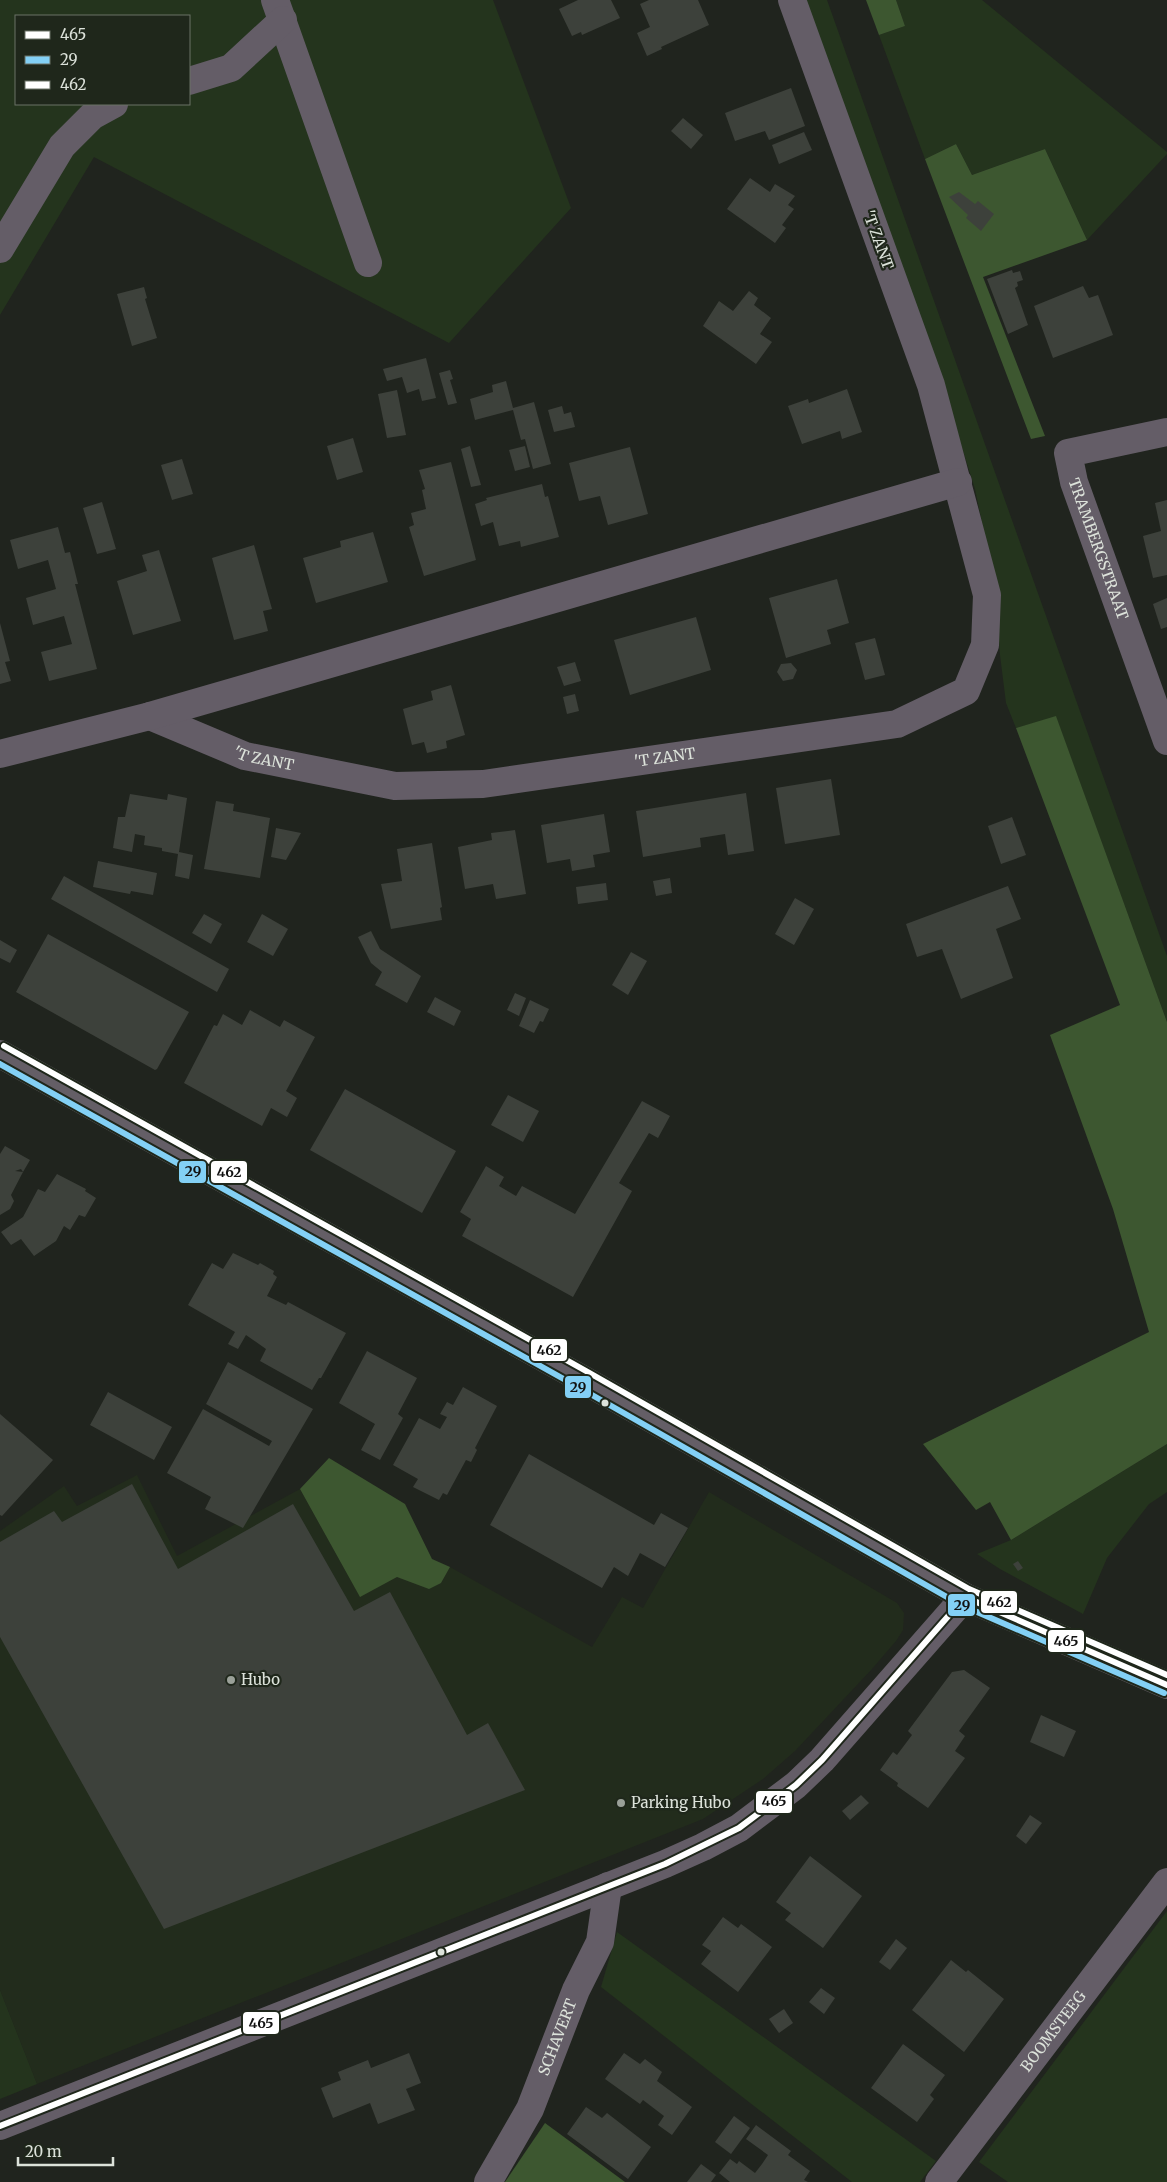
<svg xmlns="http://www.w3.org/2000/svg" width="1167" height="2182" font-family="Merriweather,serif">
<style>
.built{fill:#222c1c}
.green{fill:#24341d;fill-rule:evenodd}
.forest{fill:#3d5730}
.building{fill:#3d413b}
.lines{fill:none;stroke-linecap:round;stroke-linejoin:round}
.minor{stroke:#645d67;stroke-width:28}
.major{stroke:#645e66;stroke-width:28}
.bus-1-casing{stroke:#1f271b;stroke-width:10}
.bus-2-casing{stroke:#1f271b;stroke-width:10}
.bus-3-casing{stroke:#1f271b;stroke-width:10}
.bus-1{stroke:#fff;stroke-width:6}
.bus-2{stroke:#83d0f5;stroke-width:6}
.bus-3{stroke:#fff;stroke-width:6}
.bus-dot{fill:#dce2da;stroke:#1f271b;stroke-width:2}
.poi-dot{fill:#9aa098;stroke:#1f271b;stroke-width:2}
.labels{text-anchor:middle;stroke-width:4.5;stroke-linejoin:round;paint-order:stroke}
.street-label{font-size:15px;fill:#dce2da;stroke:#1f271b}
.poi-label{font-size:15px;fill:#dce2da;stroke:#1f271b;text-anchor:start}
.line-badge{stroke:#1f271b;stroke-width:2}
.pale-badge-label{font-size:14px;text-anchor:middle;font-weight:bold;fill:#111}
</style>
<rect width="100%" height="100%" fill="#20241e"/>
<polygon class="built" points="137,1475 177,1556 300,1489 360,1596 397,1577 441,1583 450,1567 592,1647 622,1597 643,1608 709,1492 897,1603 904,1613 903,1630 896,1641 872,1669 795,1751 763,1779 703,1819 37,2084 0,1990 0,1531 64,1486 77,1506"/>
<g class="green">
<path d="M0,0H493L571,208L449,343L94,157L0,315ZM16,16H189V104H16Z"/>
<polygon points="804,0 827,0 1167,956 1167,1022 1056,717 1016,728 1006,703 1000,655 995,585 975,489 933,355"/>
<polygon points="896,0 982,0 1167,152 1167,154 1087,240 1045,149 972,175 956,144 925,159 879,35 905,26"/>
<polygon points="1167,1444 1167,1492 1149,1504 1107,1558 1083,1614 1000,1569 977,1554 1011,1540"/>
<polygon points="1167,1911 1167,2182 1008,2182 979,2162"/>
<polygon points="617,1932 936,2161 920,2182 852,2182 601,1987"/>
<polygon points="0,1990 37,2084 0,2099"/>
</g>
<g class="forest">
<polygon points="866,0 896,0 905,26 879,35"/>
<polygon points="956,144 972,175 1045,149 1087,240 983,277 1045,436 1031,439 925,159"/>
<polygon points="1056,716 1167,1022 1167,1444 1011,1540 990,1502 976,1510 923,1444 1149,1332 1113,1209 1050,1035 1120,1005 1016,728"/>
<polygon points="329,1458 405,1504 432,1559 450,1567 441,1583 429,1589 397,1577 360,1597 300,1489"/>
<polygon points="545,2123 625,2182 505,2182"/>
</g>
<g class="building">
<polygon points="578,0 611,0 620,18 582,35 581,32 572,36 559,9"/>
<polygon points="649,0 698,0 709,25 661,47 662,49 647,56 637,33 650,27 640,4"/>
<polygon points="791,88 805,126 769,140 765,131 735,141 725,113"/>
<polygon points="683,118 703,135 691,149 671,131"/>
<polygon points="804,132 812,150 779,164 772,145"/>
<polygon points="750,178 770,192 775,184 795,196 788,205 794,209 782,225 786,228 775,243 727,209"/>
<polygon points="959,192 975,204 978,201 994,214 981,231 966,218 968,215 949,197"/>
<polygon points="1012,270 1013,273 1020,271 1023,280 1017,282 1018,286 1015,288 1028,325 1008,334 987,279"/>
<polygon points="1083,286 1089,298 1098,295 1113,335 1053,358 1034,306"/>
<polygon points="144,287 147,298 145,299 157,338 132,346 117,294"/>
<polygon points="749,291 758,298 754,305 771,318 760,334 772,342 756,364 703,326 719,301 733,311"/>
<polygon points="426,358 436,398 422,401 419,389 407,393 402,377 387,381 383,369"/>
<polygon points="450,370 453,379 450,380 457,403 448,405 439,373"/>
<polygon points="506,381 513,408 534,402 551,464 533,469 525,439 521,440 513,410 475,420 470,399 493,392 492,385"/>
<polygon points="847,389 862,432 842,439 840,431 802,444 788,406 808,399 809,403"/>
<polygon points="397,390 406,435 387,438 378,394"/>
<polygon points="562,406 564,414 571,412 575,427 554,432 548,410"/>
<polygon points="353,438 363,472 337,480 327,446"/>
<polygon points="470,446 481,485 471,487 461,449"/>
<polygon points="525,446 530,467 515,471 509,450"/>
<polygon points="630,447 648,514 608,525 600,496 579,501 569,463"/>
<polygon points="182,459 193,494 172,500 161,465"/>
<polygon points="451,462 476,560 424,576 409,527 414,525 411,513 426,509 422,490 425,489 419,470"/>
<polygon points="542,484 545,497 548,496 559,537 521,547 520,541 499,546 493,522 481,526 475,504 487,500 486,498"/>
<polygon points="1167,500 1167,575 1153,578 1143,536 1161,531 1155,503"/>
<polygon points="102,502 116,549 97,554 83,508"/>
<polygon points="58,527 65,553 70,552 78,584 75,584 97,669 49,681 41,652 72,644 64,616 33,625 26,598 56,589 48,560 18,569 10,540"/>
<polygon points="373,532 388,582 316,603 303,558 341,547 340,541"/>
<polygon points="254,545 272,609 263,611 268,631 234,640 212,558"/>
<polygon points="159,550 181,621 133,635 117,581 147,571 142,555"/>
<polygon points="837,579 849,623 827,630 831,644 786,658 769,598"/>
<polygon points="1167,598 1167,627 1161,629 1153,604"/>
<polygon points="696,617 711,670 630,695 614,640"/>
<polygon points="0,623 10,661 5,662 11,681 0,684"/>
<polygon points="875,638 885,675 865,680 855,643"/>
<polygon points="575,662 581,681 564,686 557,667"/>
<polygon points="791,663 797,670 793,679 783,681 777,672 781,664"/>
<polygon points="451,685 465,735 446,741 447,748 427,753 424,742 412,745 403,709 433,700 431,691"/>
<polygon points="575,694 579,711 567,714 563,697"/>
<polygon points="831,779 840,835 785,844 776,788"/>
<polygon points="746,793 754,851 728,855 725,834 700,838 701,847 643,857 636,811"/>
<polygon points="130,794 167,800 168,794 187,798 179,852 193,855 189,879 175,876 178,854 162,851 162,848 144,845 145,836 135,834 132,852 113,848 118,817 125,817"/>
<polygon points="216,801 234,804 233,811 270,818 260,878 204,869"/>
<polygon points="604,814 610,852 593,855 595,867 572,871 570,859 547,863 541,825"/>
<polygon points="1012,817 1026,855 1001,864 988,826"/>
<polygon points="276,828 301,833 286,860 271,857"/>
<polygon points="515,830 526,894 496,899 493,884 465,889 458,847 492,840 491,833"/>
<polygon points="432,843 442,907 440,908 442,920 391,929 381,884 402,881 397,849"/>
<polygon points="98,861 157,873 153,895 131,891 130,894 93,887"/>
<polygon points="64,876 229,969 217,992 51,899"/>
<polygon points="670,878 672,893 656,896 653,881"/>
<polygon points="606,883 608,900 578,904 576,887"/>
<polygon points="1008,886 1021,919 996,929 1013,978 961,999 942,949 917,957 906,924"/>
<polygon points="795,898 814,909 794,945 775,934"/>
<polygon points="204,914 222,924 211,944 192,933"/>
<polygon points="262,914 288,929 273,956 247,942"/>
<polygon points="371,931 380,949 421,976 407,1003 375,985 382,972 371,963 358,937"/>
<polygon points="48,934 189,1012 157,1069 155,1070 16,992"/>
<polygon points="0,940 17,950 10,963 0,958"/>
<polygon points="631,952 647,961 628,995 612,985"/>
<polygon points="515,993 526,998 519,1016 507,1010"/>
<polygon points="435,997 461,1011 454,1026 427,1012"/>
<polygon points="530,1000 549,1009 543,1022 540,1021 534,1033 519,1026"/>
<polygon points="250,1010 280,1027 284,1020 315,1037 286,1091 297,1098 287,1117 271,1108 262,1126 184,1083 214,1025 217,1026 223,1014 242,1025"/>
<polygon points="345,1089 456,1151 422,1213 310,1150"/>
<polygon points="508,1095 539,1111 523,1142 491,1125"/>
<polygon points="642,1101 670,1116 658,1138 649,1133 619,1183 632,1191 573,1297 462,1236 471,1219 460,1212 486,1166 504,1177 499,1186 516,1196 522,1186 575,1214"/>
<polygon points="5,1146 30,1160 23,1172 21,1169 15,1171 23,1172 11,1195 14,1201 10,1209 0,1215 0,1154"/>
<polygon points="57,1174 86,1189 85,1191 96,1198 85,1217 79,1215 70,1230 64,1226 56,1241 34,1256 21,1239 11,1245 1,1232 23,1217 38,1189 45,1192"/>
<polygon points="233,1253 258,1265 260,1263 274,1271 273,1274 277,1277 267,1296 286,1305 288,1302 346,1333 321,1378 319,1378 312,1390 260,1361 266,1349 246,1335 238,1349 228,1344 235,1332 188,1305 212,1263 223,1269"/>
<polygon points="367,1351 417,1378 398,1414 403,1418 380,1460 361,1450 375,1424 339,1403"/>
<polygon points="228,1362 313,1409 243,1528 205,1509 211,1497 167,1473 203,1409 269,1446 272,1441 206,1404"/>
<polygon points="463,1387 497,1406 475,1448 477,1450 471,1462 466,1460 447,1495 443,1493 439,1500 413,1487 418,1479 393,1465 419,1418 440,1429 447,1417 440,1414 447,1402 453,1405"/>
<polygon points="108,1392 172,1427 154,1460 90,1425"/>
<polygon points="0,1414 53,1460 2,1516 0,1515"/>
<polygon points="529,1454 654,1525 661,1513 688,1528 665,1567 640,1553 628,1576 614,1567 602,1588 490,1525"/>
<polygon points="132,1484 178,1569 293,1504 354,1611 390,1592 467,1735 488,1723 525,1790 164,1929 0,1637 0,1542 54,1511 62,1522"/>
<polygon points="1018,1561 1023,1568 1018,1571 1013,1564"/>
<polygon points="964,1670 990,1688 959,1731 965,1736 955,1751 965,1758 928,1808 897,1786 898,1783 880,1770 893,1752 897,1755 912,1735 908,1731 952,1672"/>
<polygon points="1041,1715 1076,1731 1064,1757 1030,1742"/>
<polygon points="861,1795 869,1803 850,1820 842,1811"/>
<polygon points="1030,1815 1042,1823 1026,1844 1016,1836"/>
<polygon points="810,1856 862,1896 823,1948 785,1920 791,1913 776,1902"/>
<polygon points="723,1917 738,1928 741,1924 772,1947 738,1992 701,1964 711,1951 702,1945"/>
<polygon points="896,1939 907,1948 890,1970 879,1962"/>
<polygon points="951,1960 966,1972 968,1970 1004,1999 964,2052 912,2010"/>
<polygon points="821,1988 835,1998 824,2014 809,2002"/>
<polygon points="784,2009 793,2023 779,2033 769,2019"/>
<polygon points="903,2044 945,2075 930,2095 934,2099 917,2122 871,2088"/>
<polygon points="409,2053 421,2083 406,2089 415,2110 378,2124 370,2103 333,2118 321,2088 341,2080 338,2072 368,2060 371,2068"/>
<polygon points="624,2053 640,2064 645,2059 662,2072 657,2081 692,2107 672,2135 658,2125 664,2116 643,2100 640,2104 605,2079"/>
<polygon points="586,2107 602,2118 607,2113 651,2147 628,2179 567,2134"/>
<polygon points="734,2116 750,2128 731,2154 715,2142"/>
<polygon points="756,2125 791,2151 788,2155 810,2171 804,2180 808,2182 730,2182 719,2173 730,2159 737,2164 739,2161 755,2173 762,2164 768,2155 746,2139"/>
<polygon points="701,2164 716,2175 711,2182 687,2182"/>
</g>
<g class="lines">
<g class="minor">
<polyline points="275,0 368,263"/>
<polyline points="189,81 231,68 283,20"/>
<polyline points="0,249 62,146 92,116 114,104"/>
<path id="s1" d="M1167,432L1068,453L1074,482L1167,741"/>
<path id="s2" d="M150,716L245,756L395,786L483,784L897,724L966,691L985,645L987,595L931,385L792,0"/>
<polyline points="0,754 150,716 958,482"/>
<polyline points="0,2126 665,1864 703,1847 739,1828 796,1785 822,1760 965,1597"/>
<path id="s3" d="M488,2182L530,2109L576,1990L600,1942L608,1886"/>
<path id="s4" d="M939,2182L1167,1882"/>
</g>
<polyline class="major" points="0,1054 582,1379 965,1597 1167,1685"/>
<defs>
<g id="bus-1">
<polyline points="965,1597 1167,1685"/>
<polyline points="0,2126 665,1864 739,1828 796,1785 822,1760 965,1597"/>
</g>
<polyline id="bus-2" points="0,1064 578,1387 961,1605 1164,1693"/>
<polyline id="bus-3" points="4,1046 586,1371 969,1589 1167,1675"/>
</defs>
<use href="#bus-1" class="bus-1-casing"/>
<use href="#bus-2" class="bus-2-casing"/>
<use href="#bus-3" class="bus-3-casing"/>
<use href="#bus-1" class="bus-1"/>
<use href="#bus-2" class="bus-2"/>
<use href="#bus-3" class="bus-3"/>
</g>
<g class="bus-dot">
<circle cx="605" cy="1403" r="4.5"/>
<circle cx="441" cy="1952" r="4.5"/>
</g>
<g class="poi-dot">
<circle cx="231" cy="1680" r="5"/>
<circle cx="621" cy="1803" r="5"/>
</g>
<g class="labels">
<g class="street-label">
<text transform="translate(878 240) rotate(70)" y="5">'T ZANT</text>
<text dy="5" stroke="none"><textPath href="#s1" startOffset="202">TRAMBERGSTRAAT</textPath></text>
<text dy="5" stroke="none"><textPath href="#s2" startOffset="122">'T ZANT</textPath></text>
<text dy="5" stroke="none"><textPath href="#s2" startOffset="528">'T ZANT</textPath></text>
<text dy="5" stroke="none"><textPath href="#s4" startOffset="189">BOOMSTEEG</textPath></text>
<text dy="5" stroke="none"><textPath href="#s3" startOffset="161">SCHAVERT</textPath></text>
</g>
<g class="poi-label">
<text x="241" y="1685">Hubo</text>
<text x="631" y="1808">Parking Hubo</text>
</g>
</g>
<g class="line-badge">
<rect x="178" y="1160" width="29" height="24" rx="5" fill="#83d0f5"/>
<rect x="210" y="1160" width="38" height="24" rx="5" fill="#fff"/>
<rect x="530" y="1338" width="38" height="24" rx="5" fill="#fff"/>
<rect x="564" y="1375" width="28" height="24" rx="5" fill="#83d0f5"/>
<rect x="980" y="1590" width="38" height="24" rx="5" fill="#fff"/>
<rect x="947" y="1593" width="29" height="24" rx="5" fill="#83d0f5"/>
<rect x="1047" y="1629" width="38" height="24" rx="5" fill="#fff"/>
<rect x="755" y="1790" width="38" height="24" rx="5" fill="#fff"/>
<rect x="242" y="2011" width="38" height="24" rx="5" fill="#fff"/>
</g>
<g class="pale-badge-label">
<text x="193" y="1176">29</text>
<text x="229" y="1177">462</text>
<text x="549" y="1355">462</text>
<text x="578" y="1392">29</text>
<text x="999" y="1607">462</text>
<text x="962" y="1610">29</text>
<text x="1066" y="1646">465</text>
<text x="774" y="1806">465</text>
<text x="261" y="2028">465</text>
</g>
<rect x="15" y="15" width="175" height="90" fill="#1f271b" stroke="#6b7267"/>
<rect x="25" y="31" width="25" height="8" fill="#ffffff" stroke="#6b7267"/>
<text x="60" y="40" font-size="15" fill="#dce2da">465</text>
<rect x="25" y="56" width="25" height="8" fill="#83d0f5" stroke="#6b7267"/>
<text x="60" y="65" font-size="15" fill="#dce2da">29</text>
<rect x="25" y="81" width="25" height="8" fill="#ffffff" stroke="#6b7267"/>
<text x="60" y="90" font-size="15" fill="#dce2da">462</text>
<path d="M18 2157v8h95v-8" fill="none" stroke="#dce2da" stroke-width="2.5"/>
<text x="25" y="2157" font-size="15" fill="#dce2da" stroke="#1f271b" stroke-width="4" paint-order="stroke">20 m</text>
</svg>
